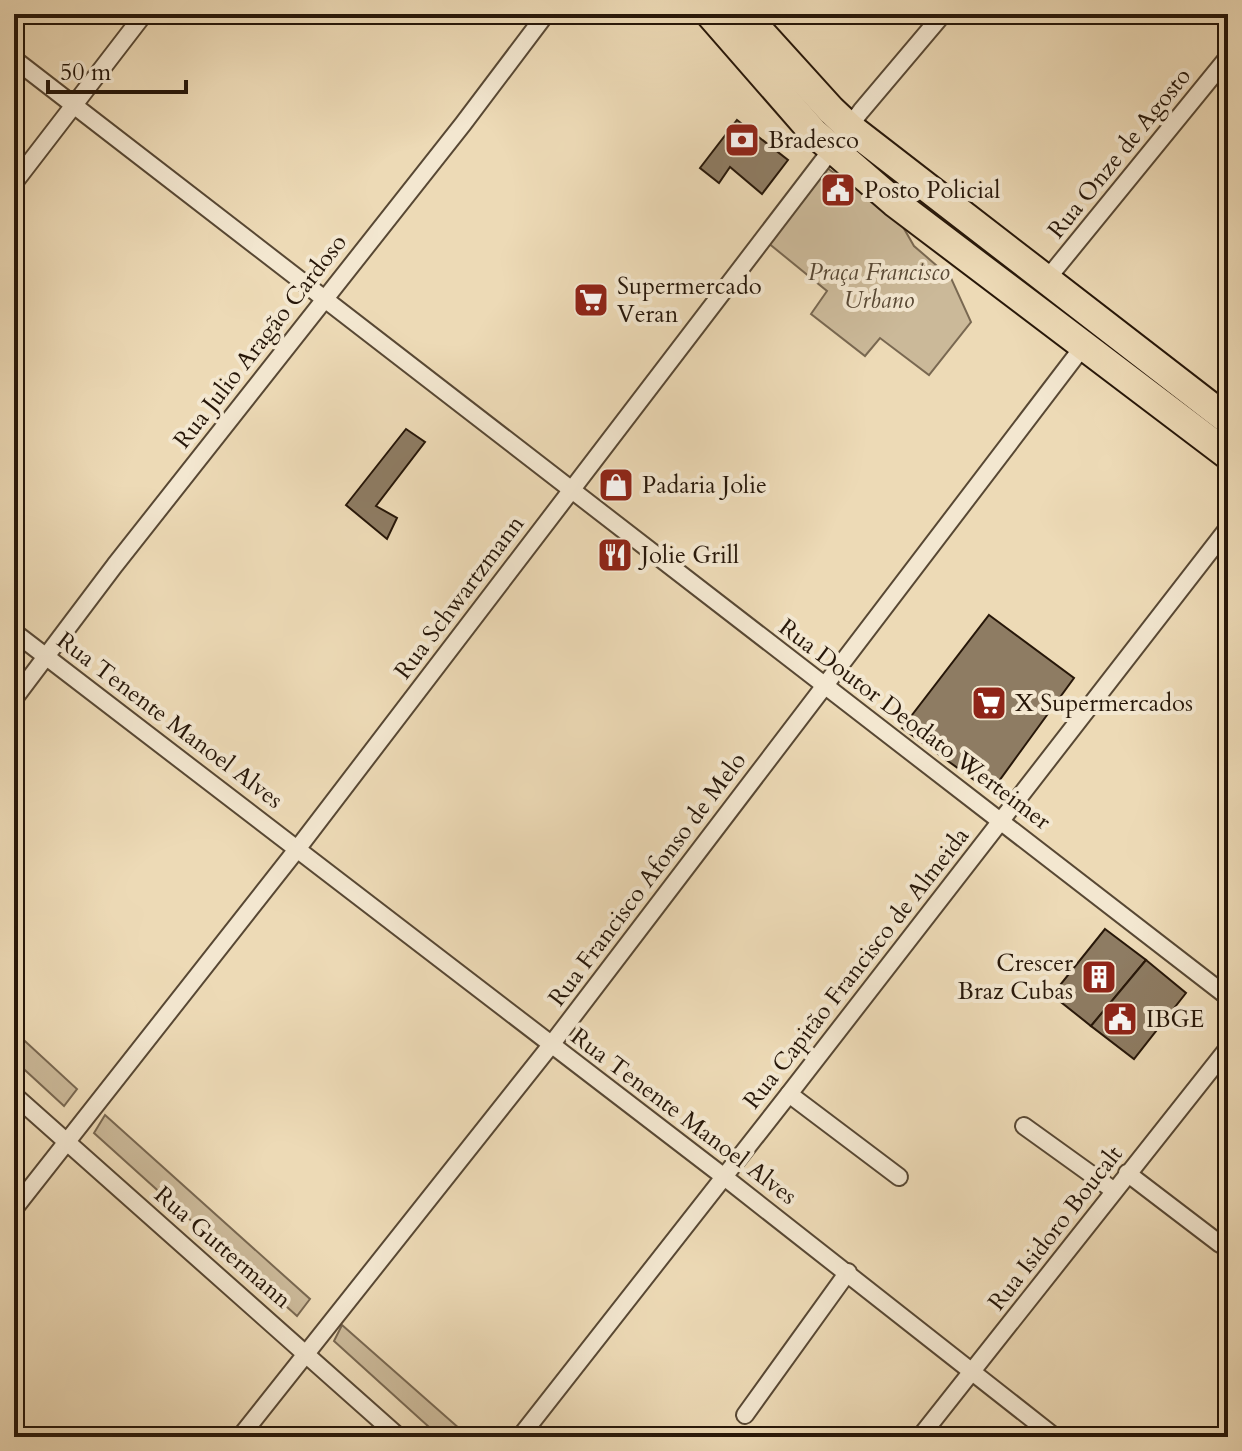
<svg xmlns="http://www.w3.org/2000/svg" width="1242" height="1451" font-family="Cardo,serif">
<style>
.green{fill:#cbb999;stroke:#796851;stroke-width:2}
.building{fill:#8e7c63;stroke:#271709;stroke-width:2}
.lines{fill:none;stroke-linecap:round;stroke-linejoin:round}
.street-casing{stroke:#584834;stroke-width:20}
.highway-casing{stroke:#271709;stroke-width:32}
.street{stroke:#f3e7d0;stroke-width:16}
.highway{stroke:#eddab6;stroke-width:28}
.labels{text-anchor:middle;stroke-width:8;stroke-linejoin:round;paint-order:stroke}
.poi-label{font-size:24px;fill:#271709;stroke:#f3e7d0;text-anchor:start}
.street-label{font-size:24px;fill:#271709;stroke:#f3e7d0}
.park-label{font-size:24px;font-style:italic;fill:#584834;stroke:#f3e7d0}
</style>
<rect width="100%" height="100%" fill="#eddab6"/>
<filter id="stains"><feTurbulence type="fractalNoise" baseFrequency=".0025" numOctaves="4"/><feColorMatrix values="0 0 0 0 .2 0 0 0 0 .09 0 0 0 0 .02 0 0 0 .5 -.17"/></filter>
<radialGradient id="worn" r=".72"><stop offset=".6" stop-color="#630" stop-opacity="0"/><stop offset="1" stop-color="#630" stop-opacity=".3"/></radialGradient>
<g class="green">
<polygon points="823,165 899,220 914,246 951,278 971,322 929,375 880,338 865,356 811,314 827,291 767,242"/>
<polygon points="14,1031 77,1089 64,1106 14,1060"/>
<polygon points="105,1115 310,1299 297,1316 94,1133"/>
<polygon points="342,1325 469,1437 440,1437 334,1341"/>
</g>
<g class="building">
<polygon points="737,120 788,160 762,194 730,167 719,183 700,168"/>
<polygon points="406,429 425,442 376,506 397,518 387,539 346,505"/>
<polygon points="989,615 1074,678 991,792 902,728"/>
<polygon points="1105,929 1146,960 1091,1026 1052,995"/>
<polygon points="1146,960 1186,993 1134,1059 1091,1026"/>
</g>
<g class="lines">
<defs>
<g id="street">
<polyline points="14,59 1228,997"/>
<polyline points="14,183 144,14"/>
<polyline points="1047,279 1228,57"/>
<polyline points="14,632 723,1176 1055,1437"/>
<polyline points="14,699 115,565 463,124 546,14"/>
<polyline points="789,1094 899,1177"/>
<polyline points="14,1095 399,1437"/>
<polyline points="1024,1126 1113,1190"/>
<polyline points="1127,1173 1220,1244"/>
<polyline points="14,1209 298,848 861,111 943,14"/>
<polyline points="745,1415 848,1272"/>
<polyline points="240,1437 551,1045 1085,344"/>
<polyline points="520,1437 789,1094 1228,528"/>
<polyline points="920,1437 1228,1048"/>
</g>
<g id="highway">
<polyline points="710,14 813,132 894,202 1228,455"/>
<polyline points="744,14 831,110 849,127 1228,420"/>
</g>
</defs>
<use href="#street" class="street-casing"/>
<use href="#highway" class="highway-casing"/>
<use href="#street" class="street"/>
<use href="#highway" class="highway"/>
</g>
<defs>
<symbol id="bank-square" viewBox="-11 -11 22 22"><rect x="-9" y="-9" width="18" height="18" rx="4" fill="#8f2418" stroke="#f3e7d0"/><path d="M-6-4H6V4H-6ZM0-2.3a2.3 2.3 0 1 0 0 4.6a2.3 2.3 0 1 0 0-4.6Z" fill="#fff"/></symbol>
<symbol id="civic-square" viewBox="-11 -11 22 22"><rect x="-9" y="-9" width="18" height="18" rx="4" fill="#8f2418" stroke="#f3e7d0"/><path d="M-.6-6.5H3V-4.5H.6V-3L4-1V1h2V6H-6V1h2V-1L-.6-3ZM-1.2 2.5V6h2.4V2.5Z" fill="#fff"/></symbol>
<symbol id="supermarket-square" viewBox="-11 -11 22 22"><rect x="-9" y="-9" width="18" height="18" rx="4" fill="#8f2418" stroke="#f3e7d0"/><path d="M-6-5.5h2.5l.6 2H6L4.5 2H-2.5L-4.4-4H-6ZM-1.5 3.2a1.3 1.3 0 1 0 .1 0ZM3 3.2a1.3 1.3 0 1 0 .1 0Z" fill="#fff"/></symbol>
<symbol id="shop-square" viewBox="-11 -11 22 22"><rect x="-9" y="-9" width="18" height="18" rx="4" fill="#8f2418" stroke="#f3e7d0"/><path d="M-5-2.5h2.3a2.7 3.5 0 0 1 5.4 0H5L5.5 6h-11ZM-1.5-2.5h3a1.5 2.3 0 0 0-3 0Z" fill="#fff"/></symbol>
<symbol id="restaurant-square" viewBox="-11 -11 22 22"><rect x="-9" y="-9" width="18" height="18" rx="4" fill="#8f2418" stroke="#f3e7d0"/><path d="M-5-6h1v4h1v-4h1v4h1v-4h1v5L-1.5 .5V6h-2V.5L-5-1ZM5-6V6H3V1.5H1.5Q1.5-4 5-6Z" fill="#fff"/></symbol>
<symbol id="building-square" viewBox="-11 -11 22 22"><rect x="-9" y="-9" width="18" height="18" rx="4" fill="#8f2418" stroke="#f3e7d0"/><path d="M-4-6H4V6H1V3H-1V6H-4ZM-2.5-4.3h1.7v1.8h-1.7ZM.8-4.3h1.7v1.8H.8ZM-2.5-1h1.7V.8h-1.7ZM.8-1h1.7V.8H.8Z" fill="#fff"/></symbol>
</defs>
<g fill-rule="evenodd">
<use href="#bank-square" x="722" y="120" width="40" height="40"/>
<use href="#civic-square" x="818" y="170" width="40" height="40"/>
<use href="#supermarket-square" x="571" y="280" width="40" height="40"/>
<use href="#shop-square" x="596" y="465" width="40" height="40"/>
<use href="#restaurant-square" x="595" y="535" width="40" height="40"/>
<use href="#supermarket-square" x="969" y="683" width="40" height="40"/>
<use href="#building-square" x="1079" y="957" width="40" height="40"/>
<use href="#civic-square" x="1100" y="999" width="40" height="40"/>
</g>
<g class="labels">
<g class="poi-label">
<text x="768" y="148">Bradesco</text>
<text x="864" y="198">Posto Policial</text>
<text x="617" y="294">Supermercado<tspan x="617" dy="28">Veran</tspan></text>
<text x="642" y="493">Padaria Jolie</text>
<text x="641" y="563">Jolie Grill</text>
<text x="1015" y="711">X Supermercados</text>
<text x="1073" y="971" text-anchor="end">Crescer<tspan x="1073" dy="28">Braz Cubas</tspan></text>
<text x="1146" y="1027">IBGE</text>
</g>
<g class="street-label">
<text transform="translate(1119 153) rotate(-51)" y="8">Rua Onze de Agosto</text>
<text transform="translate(260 341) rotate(-52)" y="8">Rua Julio Aragão Cardoso</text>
<text transform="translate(459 597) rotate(-53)" y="8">Rua Schwartzmann</text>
<text transform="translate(170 720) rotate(37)" y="8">Rua Tenente Manoel Alves</text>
<text transform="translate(915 724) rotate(37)" y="8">Rua Doutor Deodato Werteimer</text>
<text transform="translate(647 879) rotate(-53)" y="8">Rua Francisco Afonso de Melo</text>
<text transform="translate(856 968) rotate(-52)" y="8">Rua Capitão Francisco de Almeida</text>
<text transform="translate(684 1116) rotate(37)" y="8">Rua Tenente Manoel Alves</text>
<text transform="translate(1055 1228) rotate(-52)" y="8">Rua Isidoro Boucalt</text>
<text transform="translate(223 1247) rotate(41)" y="8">Rua Guttermann</text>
</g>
<g class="park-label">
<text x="879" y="280">Praça Francisco<tspan x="879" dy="28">Urbano</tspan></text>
</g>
</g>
<rect width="1242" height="1451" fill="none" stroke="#eddab6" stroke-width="48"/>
<rect x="16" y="16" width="1210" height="1419" fill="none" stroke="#271709" stroke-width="4"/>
<rect x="24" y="24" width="1194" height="1403" fill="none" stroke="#271709" stroke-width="2"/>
<path d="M48 80v12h138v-12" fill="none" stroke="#271709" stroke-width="4"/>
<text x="60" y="80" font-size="24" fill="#271709" stroke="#f3e7d0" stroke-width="6" paint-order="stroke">50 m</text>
<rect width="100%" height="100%" filter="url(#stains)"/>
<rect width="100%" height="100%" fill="url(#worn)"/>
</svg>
